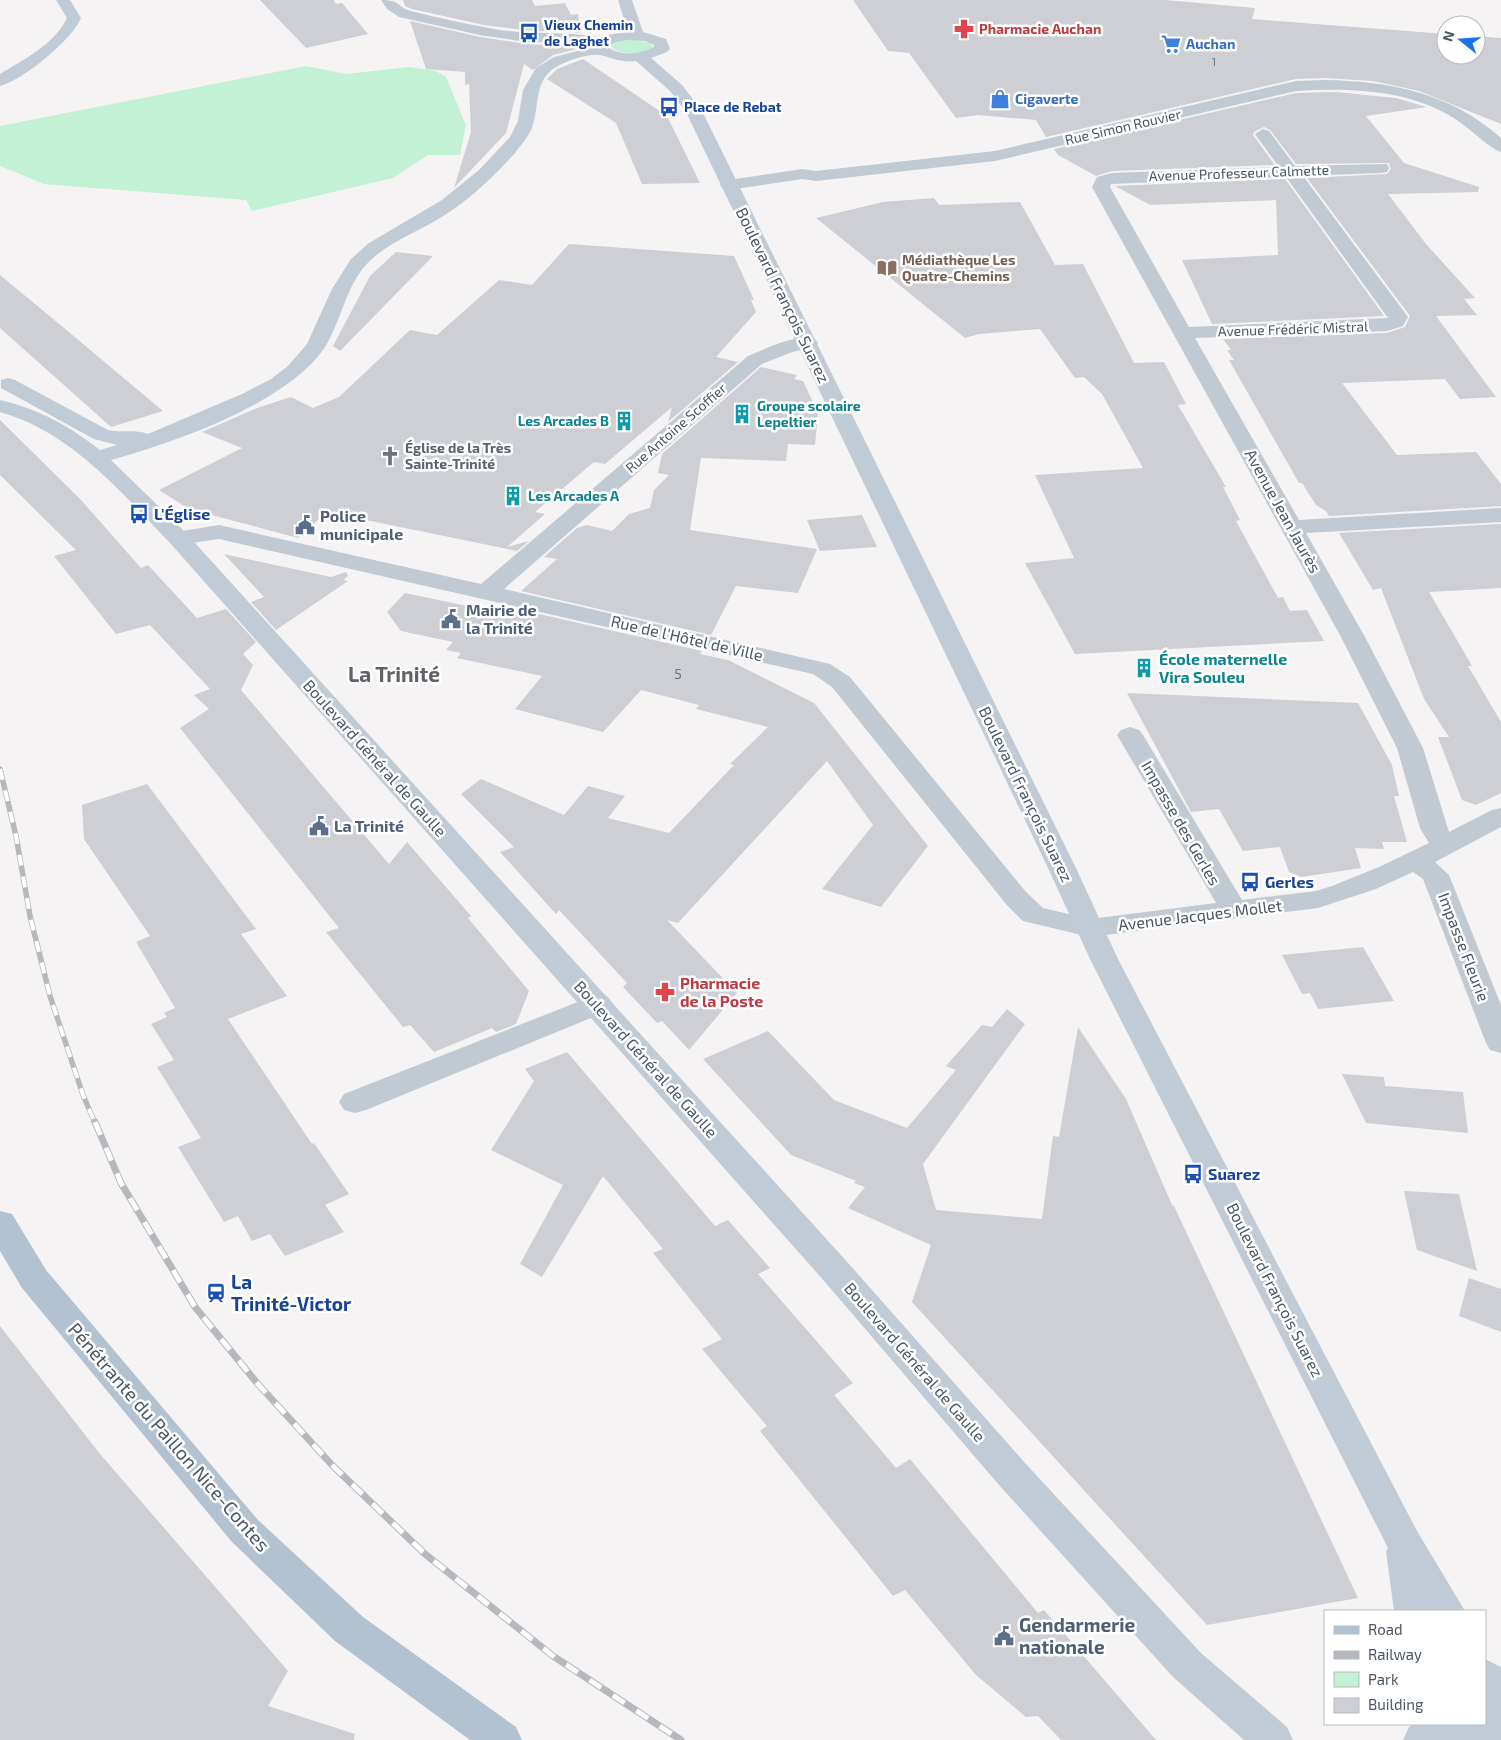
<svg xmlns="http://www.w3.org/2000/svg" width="1501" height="1740" font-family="'Exo 2',sans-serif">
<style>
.green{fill:#c3f1d5}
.building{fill:#cdcfd5}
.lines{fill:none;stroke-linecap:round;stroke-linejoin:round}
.street{fill:#c1cad2;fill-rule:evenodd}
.secondary{fill:#c1cbd6;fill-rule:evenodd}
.primary{fill:#b3c2d1;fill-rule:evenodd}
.rail-far1-casing{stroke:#b5b8bd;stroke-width:5.5}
.rail-casing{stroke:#b5b8bd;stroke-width:7}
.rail-far1{stroke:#fff;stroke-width:4;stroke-dasharray:11;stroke-linecap:butt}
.rail{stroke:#fff;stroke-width:5;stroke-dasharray:14;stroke-linecap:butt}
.labels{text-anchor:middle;stroke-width:5;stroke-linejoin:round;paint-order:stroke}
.far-number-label{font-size:11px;fill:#6b747e}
.far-transit-label{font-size:14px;font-weight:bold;fill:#164399;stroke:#fff;text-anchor:start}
.far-health-label{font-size:14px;font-weight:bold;fill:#be3a42;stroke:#fff;text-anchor:start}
.far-shop-label{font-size:14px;font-weight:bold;fill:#366cbe;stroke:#fff;text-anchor:start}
.far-street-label{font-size:14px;fill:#4a5661;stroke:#fff}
.far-education-label{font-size:14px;font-weight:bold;fill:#785e54;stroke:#fff;text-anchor:start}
.far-culture-label{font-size:14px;font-weight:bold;fill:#0d838f;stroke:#fff;text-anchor:start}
.far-worship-label{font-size:14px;font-weight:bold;fill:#5b616d;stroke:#fff;text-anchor:start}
.number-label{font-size:14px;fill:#6b747e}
.street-label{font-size:16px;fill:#4a5661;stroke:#fff}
.transit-label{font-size:16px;font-weight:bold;fill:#164399;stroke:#fff;text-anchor:start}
.service-label{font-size:16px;font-weight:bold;fill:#4e5e75;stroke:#fff;text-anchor:start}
.culture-label{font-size:16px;font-weight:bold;fill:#0d838f;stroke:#fff;text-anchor:start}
.health-label{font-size:16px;font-weight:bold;fill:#be3a42;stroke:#fff;text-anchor:start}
.near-transit-label{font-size:19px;font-weight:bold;fill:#164399;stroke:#fff;text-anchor:start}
.near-street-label{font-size:19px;fill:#4a5661;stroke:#fff}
.near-service-label{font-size:19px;font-weight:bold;fill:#4e5e75;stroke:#fff;text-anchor:start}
.district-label{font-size:21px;font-weight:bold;fill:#5f6368;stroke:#fff}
</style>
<rect width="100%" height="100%" fill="#f5f3f3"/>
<g class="green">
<path d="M631,39L650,43L653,47C643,55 621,56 611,47L616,42Z"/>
<polygon points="306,66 346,74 409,67 436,71 446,77 466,125 460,155 428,155 393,178 252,211 246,200 44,184 0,166 0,126"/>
</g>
<g class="building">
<polygon points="260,0 334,0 336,4 342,3 368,34 306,48"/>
<polygon points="403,0 532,0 535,6 565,3 571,15 578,14 580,33 523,30 484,25 412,9 405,6"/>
<polygon points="853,0 1165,0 1255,8 1252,19 1446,34 1446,55 1476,55 1476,36 1501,38 1501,124 1419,91 1373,81 1324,78 1296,79 1046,137 1036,120 978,115 956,118 909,53 888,51"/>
<polygon points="410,21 480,37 526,44 581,46 581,48 553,55 533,70 524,64 506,133 454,188 471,132 469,84 465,85 465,72 426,69"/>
<polygon points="583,59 667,116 700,183 642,184 616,123 547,79 557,69"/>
<polygon points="1336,92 1396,98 1427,107 1366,116 1404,163 1479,187 1478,192 1388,194 1426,244 1475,298 1464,299 1477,315 1436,316 1496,397 1460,399 1445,379 1342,383 1397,455 1476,452 1501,484 1501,506 1329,516 1326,511 1316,505 1302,483 1299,483 1229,360 1234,360 1227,350 1231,350 1223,339 1387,333 1405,327 1410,316 1307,178 1387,174 1391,169 1389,163 1296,164 1270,130 1264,127 1254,132 1253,135 1275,165 1112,171 1096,176 1058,155 1054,149 1296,93"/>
<polygon points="1285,179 1384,316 1212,324 1182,260 1278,255 1276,200 1150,205 1115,186"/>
<polygon points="934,198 939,205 1020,202 1055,265 1083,264 1134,363 1164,362 1186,404 1178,405 1226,487 1223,487 1240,520 1236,521 1278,598 1283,597 1290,611 1307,610 1324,641 1075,654 1025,563 1074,558 1035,475 1143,468 1102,394 1084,377 1075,378 1040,329 979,334 965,338 816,218 883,202"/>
<polygon points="569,244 734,256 754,300 751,300 756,312 716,357 738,362 668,422 672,407 605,464 594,462 535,512 545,514 507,547 529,541 517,551 327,512 298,538 189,509 159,490 242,448 202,432 257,408 291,397 313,408 339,397 410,330 437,335 499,280 532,285"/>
<polygon points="396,252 433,256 340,351 333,346 370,276"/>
<polygon points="0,275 64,328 163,411 111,427 0,328"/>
<polygon points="761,367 797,375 794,379 803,381 818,413 815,445 788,444 786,461 701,458 690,530 817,549 798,593 736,586 711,635 521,591 557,559 544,557 577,528 587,525 612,531 629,514 650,508 654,490 669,475 658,473 662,454"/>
<polygon points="0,420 81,500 141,568 148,565 197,618 226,609 256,642 243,654 253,665 241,690 389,864 407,842 471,916 468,918 529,991 516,1024 496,1032 492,1028 434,1052 410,1025 403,1027 326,932 339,928 180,728 209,709 194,695 210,689 150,625 116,634 54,556 76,550 0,475"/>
<polygon points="862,515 877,547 820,551 807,520"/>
<polygon points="1501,524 1501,588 1429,592 1472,666 1468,666 1501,722 1501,793 1476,805 1462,800 1438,737 1449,737 1424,699 1381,588 1373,590 1339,533"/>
<polygon points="224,554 331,577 346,572 348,576 343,580 348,581 276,630 251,602 264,597"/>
<polygon points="405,593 496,612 504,606 702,651 700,654 728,660 814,703 928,846 881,907 822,889 873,825 827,761 678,923 667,920 737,993 689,1050 662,1021 657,1023 623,987 627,983 559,910 556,914 500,852 514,847 461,794 481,779 564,815 588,786 625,796 608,818 669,833 734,765 730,764 768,727 696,709 699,705 641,690 603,732 515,709 542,676 457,658 461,653 446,650 453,642 401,631 387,612"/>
<polygon points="1127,693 1358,703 1392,765 1399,796 1394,796 1407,842 1382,842 1384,849 1355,848 1361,868 1301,877 1289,872 1280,847 1243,851 1219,809 1191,812"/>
<polygon points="147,784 256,929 241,934 287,996 228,1019 312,1144 314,1143 349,1194 325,1205 344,1232 285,1256 270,1234 252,1241 238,1216 224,1222 178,1147 201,1138 157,1067 174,1060 151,1024 167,1017 164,1013 175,1008 136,942 150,936 84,839 82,805"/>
<polygon points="1363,947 1394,1001 1318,1009 1310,993 1302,994 1282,955"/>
<polygon points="1007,1009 1025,1024 923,1164 936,1210 1042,1219 1053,1136 1059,1137 1078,1027 1126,1099 1172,1205 1174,1206 1358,1598 1207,1625 912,1302 931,1245 848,1208 865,1187 854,1183 856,1181 791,1155 703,1059 768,1031 834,1100 907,1128 956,1070 946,1066 982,1025 992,1027"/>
<polygon points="567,1052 715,1226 728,1220 770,1268 758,1274 853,1383 834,1395 896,1468 910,1459 1038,1613 1044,1610 1156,1740 1061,1740 1038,1716 1026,1717 976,1675 905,1590 893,1596 760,1431 767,1426 702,1349 722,1339 653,1253 663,1249 603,1176 542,1277 520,1264 563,1185 491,1150 534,1081 525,1069"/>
<polygon points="1342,1074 1384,1077 1385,1086 1463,1092 1468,1133 1366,1123"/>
<polygon points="1404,1191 1459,1194 1477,1271 1417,1250"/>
<polygon points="1469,1278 1501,1289 1501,1332 1459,1316"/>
<polygon points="0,1326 100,1454 288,1671 268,1706 355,1734 354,1740 0,1740"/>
</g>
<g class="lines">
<g class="street">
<path d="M381,0C402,0 396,7 411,11C438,18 466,24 494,29C532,36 571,30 608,39L610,42L603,46L574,43L526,42L480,35L399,17L387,9Z"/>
<path d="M1324,80C1390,81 1451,93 1501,138V152C1490,149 1465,124 1452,117C1405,89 1349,88 1296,91L995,161L816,181L802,179L729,190L723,189L720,185L723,181L729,180L802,169L816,171L995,151L1296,81Z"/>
<path d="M1263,129L1269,131L1295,166L1387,164L1389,168L1387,172L1381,173L1303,176L1408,317L1403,326L1387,331L1195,338L1299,520L1501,508V522L1306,533L1365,637L1423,748L1449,832L1492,810L1501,808V827L1435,862L1449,875L1501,1005V1053L1490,1050L1486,1043L1423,879L1413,872L1376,889L1318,908L1090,937L1023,921L1006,904L832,687L813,674L219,539L178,545L170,543L167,538L170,533L219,525L481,584L748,356C768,348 793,334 815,339L818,343L815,347L792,352L762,364L504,589L830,664L850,677L1026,892L1043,908L1090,919L1216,903L1117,735L1121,730L1130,727L1139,730L1143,735L1242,900L1316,891L1332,886L1379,867L1429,843L1420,828L1397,748L1341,637L1092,187L1097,177L1112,173L1279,167L1255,134ZM1286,177L1388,318L1189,327L1110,187L1111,184Z"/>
<polygon points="598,994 608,997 613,1004 608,1011 366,1110 355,1113 344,1110 339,1102 344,1094"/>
</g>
<g class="secondary">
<path d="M56,0H70L81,18C72,40 23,80 0,86V74C23,60 55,44 67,18Z"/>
<path d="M618,0H632L643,32L666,39L670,49L667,52L651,58L682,85L702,111L1075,866L1118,959L1417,1531L1465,1611H1394L1386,1551L1388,1548L1090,959L1047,866L686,112L670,91L636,61C622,63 613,58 600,55C588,53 566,61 556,67C533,81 540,106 532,128C528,137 521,145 515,153C492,178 465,204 435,221C414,233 391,242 373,258C346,281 343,318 325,347C288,403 175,442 111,460L186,533L849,1264L1025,1463L1201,1653L1287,1727L1293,1740H1244L1173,1677L999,1485L825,1282L170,543C121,492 71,432 0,412V400C39,409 69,426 100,450L117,445L94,439L1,388V380L8,378L15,380L108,430C121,433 136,429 148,434L242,394L271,379L288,366L307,344L332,289L351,259L369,243L442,200L479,170L510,137L518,121L523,90L536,68L554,57L593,47L599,39L606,35L628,32ZM627,40L645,41L654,45V47C641,54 621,57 608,47L616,42Z"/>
<polygon points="1485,1659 1501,1667 1501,1740 1403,1740 1409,1727 1415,1724 1485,1724"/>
</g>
<polygon class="primary" points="0,1211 12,1214 46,1270 258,1520 363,1617 516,1727 522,1740 470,1740 335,1641 232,1542 22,1288 0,1251"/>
<defs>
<polyline id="rail-far1" points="0,769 16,836 30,916 50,996 83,1095 95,1123"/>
<polyline id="rail" points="95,1122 121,1183 195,1307 257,1383 332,1465 425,1554 553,1656 681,1740"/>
</defs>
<use href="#rail-far1" class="rail-far1-casing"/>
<use href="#rail" class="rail-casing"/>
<use href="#rail-far1" class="rail-far1"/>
<use href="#rail" class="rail"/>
</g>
<defs>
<symbol id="pharmacy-bare" viewBox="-9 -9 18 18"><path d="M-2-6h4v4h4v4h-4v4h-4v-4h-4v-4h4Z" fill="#e0444e" stroke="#fff" stroke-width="2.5" paint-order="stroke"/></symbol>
<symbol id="bus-bare" viewBox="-9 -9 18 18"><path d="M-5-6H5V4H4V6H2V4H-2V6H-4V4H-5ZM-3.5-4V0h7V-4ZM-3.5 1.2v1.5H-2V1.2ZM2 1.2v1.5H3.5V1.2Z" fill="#1a4fb4" stroke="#fff" stroke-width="2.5" paint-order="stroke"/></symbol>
<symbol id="supermarket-bare" viewBox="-9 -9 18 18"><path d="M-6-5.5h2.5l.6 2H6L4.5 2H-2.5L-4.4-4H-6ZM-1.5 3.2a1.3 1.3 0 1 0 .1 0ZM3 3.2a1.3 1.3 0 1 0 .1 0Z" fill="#3f7fe0" stroke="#fff" stroke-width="2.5" paint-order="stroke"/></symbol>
<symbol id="shop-bare" viewBox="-9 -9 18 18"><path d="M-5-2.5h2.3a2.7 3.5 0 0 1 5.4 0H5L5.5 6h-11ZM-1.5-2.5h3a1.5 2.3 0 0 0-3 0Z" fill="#3f7fe0" stroke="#fff" stroke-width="2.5" paint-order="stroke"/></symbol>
<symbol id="library-bare" viewBox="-9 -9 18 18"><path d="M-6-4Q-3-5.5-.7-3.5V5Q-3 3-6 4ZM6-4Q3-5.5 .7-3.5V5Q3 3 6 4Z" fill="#8d6e63" stroke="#fff" stroke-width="2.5" paint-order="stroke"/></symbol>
<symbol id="building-bare" viewBox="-9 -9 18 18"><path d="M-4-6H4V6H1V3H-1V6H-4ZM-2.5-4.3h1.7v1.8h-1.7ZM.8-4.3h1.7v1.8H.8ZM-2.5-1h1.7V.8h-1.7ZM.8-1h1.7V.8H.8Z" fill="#0f9aa8" stroke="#fff" stroke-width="2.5" paint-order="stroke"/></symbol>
<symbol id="church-bare" viewBox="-9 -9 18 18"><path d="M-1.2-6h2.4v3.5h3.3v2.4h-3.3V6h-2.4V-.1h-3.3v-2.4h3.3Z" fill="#6b7280" stroke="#fff" stroke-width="2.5" paint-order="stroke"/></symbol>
<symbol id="civic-bare" viewBox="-9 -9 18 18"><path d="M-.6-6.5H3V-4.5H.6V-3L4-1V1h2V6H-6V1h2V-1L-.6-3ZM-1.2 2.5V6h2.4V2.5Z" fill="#5c6f8a" stroke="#fff" stroke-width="2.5" paint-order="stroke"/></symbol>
<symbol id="station-bare" viewBox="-9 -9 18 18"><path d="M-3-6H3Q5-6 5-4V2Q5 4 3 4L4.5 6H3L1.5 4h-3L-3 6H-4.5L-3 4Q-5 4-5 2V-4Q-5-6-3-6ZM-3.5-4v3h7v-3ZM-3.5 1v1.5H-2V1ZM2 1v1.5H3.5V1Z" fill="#1a4fb4" stroke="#fff" stroke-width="2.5" paint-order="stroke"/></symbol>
</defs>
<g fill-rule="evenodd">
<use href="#pharmacy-bare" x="950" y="15" width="28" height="28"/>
<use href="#bus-bare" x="515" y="19" width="28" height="28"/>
<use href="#supermarket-bare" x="1157" y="30" width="28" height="28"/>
<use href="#shop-bare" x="986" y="85" width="28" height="28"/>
<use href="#bus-bare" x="655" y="93" width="28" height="28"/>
<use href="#library-bare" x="873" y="254" width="28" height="28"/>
<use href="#building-bare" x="728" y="400" width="28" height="28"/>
<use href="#building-bare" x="610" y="407" width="28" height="28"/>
<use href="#church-bare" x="376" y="442" width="28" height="28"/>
<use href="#building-bare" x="499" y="482" width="28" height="28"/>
<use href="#bus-bare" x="125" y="500" width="28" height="28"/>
<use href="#civic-bare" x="291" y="511" width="28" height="28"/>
<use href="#civic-bare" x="437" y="605" width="28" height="28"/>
<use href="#building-bare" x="1130" y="654" width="28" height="28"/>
<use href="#civic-bare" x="305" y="812" width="28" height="28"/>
<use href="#bus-bare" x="1236" y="868" width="28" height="28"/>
<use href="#pharmacy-bare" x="651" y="978" width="28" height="28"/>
<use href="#bus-bare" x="1179" y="1160" width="28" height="28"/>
<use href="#station-bare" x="202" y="1279" width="28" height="28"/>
<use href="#civic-bare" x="990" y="1622" width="28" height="28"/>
</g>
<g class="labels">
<g class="far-number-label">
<text x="1214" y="66">1</text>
</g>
<g class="far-transit-label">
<text x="544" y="30">Vieux Chemin<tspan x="544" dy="16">de Laghet</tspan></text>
<text x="684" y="112">Place de Rebat</text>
</g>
<g class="far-health-label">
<text x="979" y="34">Pharmacie Auchan</text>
</g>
<g class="far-shop-label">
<text x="1186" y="49">Auchan</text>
<text x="1015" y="104">Cigaverte</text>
</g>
<g class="far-street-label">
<text transform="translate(1123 127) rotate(-13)" y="5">Rue Simon Rouvier</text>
<text transform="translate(1239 173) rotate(-2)" y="5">Avenue Professeur Calmette</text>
<text transform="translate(1293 329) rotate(-2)" y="5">Avenue Frédéric Mistral</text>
<text transform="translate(676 428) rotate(-41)" y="5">Rue Antoine Scoffier</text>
</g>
<g class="far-education-label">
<text x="902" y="265">Médiathèque Les<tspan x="902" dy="16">Quatre-Chemins</tspan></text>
</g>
<g class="far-culture-label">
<text x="757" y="411">Groupe scolaire<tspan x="757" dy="16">Lepeltier</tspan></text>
<text x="609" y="426" text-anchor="end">Les Arcades B</text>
<text x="528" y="501">Les Arcades A</text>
</g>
<g class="far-worship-label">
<text x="405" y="453">Église de la Très<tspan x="405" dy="16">Sainte-Trinité</tspan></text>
</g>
<g class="number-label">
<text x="678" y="679">5</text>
</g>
<g class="street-label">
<text transform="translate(783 295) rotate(64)" y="6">Boulevard François Suarez</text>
<text transform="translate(1283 511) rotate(61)" y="6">Avenue Jean Jaurès</text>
<text transform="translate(687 638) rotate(13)" y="6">Rue de l'Hôtel de Ville</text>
<text transform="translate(375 758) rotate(48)" y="6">Boulevard Général de Gaulle</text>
<text transform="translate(1026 794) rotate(64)" y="6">Boulevard François Suarez</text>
<text transform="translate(1181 823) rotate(60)" y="6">Impasse des Gerles</text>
<text transform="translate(1200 915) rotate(-7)" y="6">Avenue Jacques Mollet</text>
<text transform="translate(1464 947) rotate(69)" y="6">Impasse Fleurie</text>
<text transform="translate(646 1059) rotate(48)" y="6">Boulevard Général de Gaulle</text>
<text transform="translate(1275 1290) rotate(63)" y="6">Boulevard François Suarez</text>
<text transform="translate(915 1362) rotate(49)" y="6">Boulevard Général de Gaulle</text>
</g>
<g class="transit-label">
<text x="154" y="520">L'Église</text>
<text x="1265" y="888">Gerles</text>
<text x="1208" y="1180">Suarez</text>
</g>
<g class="service-label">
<text x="320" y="522">Police<tspan x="320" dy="18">municipale</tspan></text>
<text x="466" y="616">Mairie de<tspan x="466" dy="18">la Trinité</tspan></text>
<text x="334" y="832">La Trinité</text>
</g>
<g class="culture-label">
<text x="1159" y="665">École maternelle<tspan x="1159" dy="18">Vira Souleu</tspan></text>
</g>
<g class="health-label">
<text x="680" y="989">Pharmacie<tspan x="680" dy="18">de la Poste</tspan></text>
</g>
<g class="near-transit-label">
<text x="231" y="1289">La<tspan x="231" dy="22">Trinité-Victor</tspan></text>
</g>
<g class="near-street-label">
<text transform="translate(169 1437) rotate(49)" y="7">Pénétrante du Paillon Nice-Contes</text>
</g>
<g class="near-service-label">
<text x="1019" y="1632">Gendarmerie<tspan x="1019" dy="22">nationale</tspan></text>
</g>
<g class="district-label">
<text x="394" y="682">La Trinité</text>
</g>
</g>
<rect x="1324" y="1610" width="162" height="115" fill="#ffffff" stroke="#b7bbc0"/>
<rect x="1334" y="1626" width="25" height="8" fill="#b3c2d1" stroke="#b7bbc0"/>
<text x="1368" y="1635" font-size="15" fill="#4a5661">Road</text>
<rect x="1334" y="1651" width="25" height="8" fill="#b5b8bd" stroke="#b7bbc0"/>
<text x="1368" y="1660" font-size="15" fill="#4a5661">Railway</text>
<rect x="1334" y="1672" width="25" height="15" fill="#c3f1d5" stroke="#b7bbc0"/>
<text x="1368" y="1685" font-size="15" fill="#4a5661">Park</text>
<rect x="1334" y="1698" width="25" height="15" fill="#cdcfd5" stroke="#b7bbc0"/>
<text x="1368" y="1710" font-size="15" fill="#4a5661">Building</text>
<g transform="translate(1461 40) rotate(287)"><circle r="24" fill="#ffffff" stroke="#b7bbc0"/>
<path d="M0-4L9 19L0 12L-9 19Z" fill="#1a73e8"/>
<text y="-8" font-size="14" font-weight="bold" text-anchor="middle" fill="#4a5661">N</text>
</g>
</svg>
